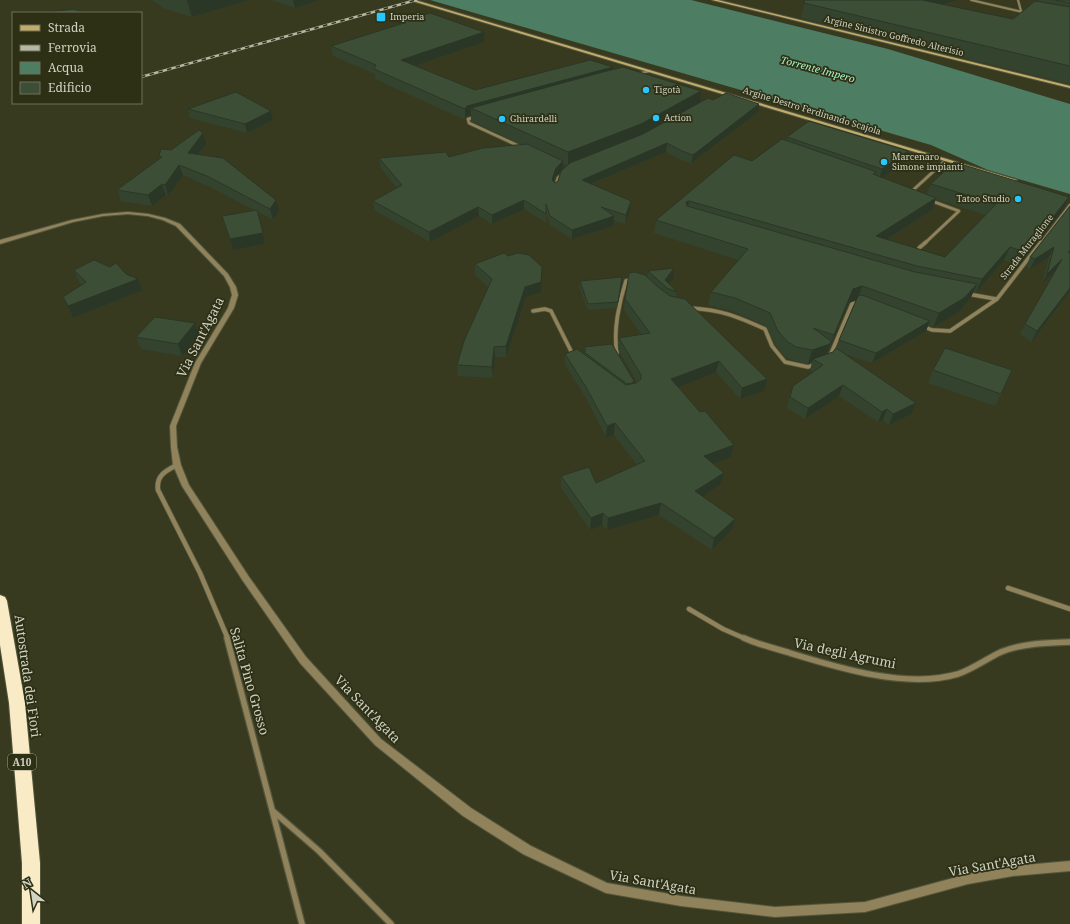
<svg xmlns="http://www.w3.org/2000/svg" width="1070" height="924" font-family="'Noto Serif',serif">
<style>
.water{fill:#4d7e63}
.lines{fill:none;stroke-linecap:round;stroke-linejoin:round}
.minor-far4-casing{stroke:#53563d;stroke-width:3}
.minor-far3-casing{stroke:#53563d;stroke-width:4}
.minor-far2-casing{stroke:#53563d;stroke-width:5}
.minor-far1-casing{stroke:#53563d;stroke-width:6}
.minor-casing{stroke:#53563d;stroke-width:8}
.tertiary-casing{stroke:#53563d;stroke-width:2}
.secondary-casing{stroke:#53563d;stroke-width:2}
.motorway-casing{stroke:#53563d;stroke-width:2}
.minor-far4{stroke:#90825b;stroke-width:2}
.minor-far3{stroke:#90825b;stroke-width:2.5}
.minor-far2{stroke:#90825b;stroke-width:3.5}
.minor-far1{stroke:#90825b;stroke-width:4.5}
.minor{stroke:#90825b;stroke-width:5.5}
.tertiary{fill:#90825b;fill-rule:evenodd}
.secondary{fill:#c2ac6c;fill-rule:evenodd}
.motorway{fill:#f9ebc6;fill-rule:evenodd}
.rail-casing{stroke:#b5b7a5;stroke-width:2.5}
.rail{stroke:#2d3015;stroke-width:1.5;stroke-dasharray:4.5;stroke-linecap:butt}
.wall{fill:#34432e;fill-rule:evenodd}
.shaded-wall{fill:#2b3726}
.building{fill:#3d4e36;stroke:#2b3726}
.poi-dot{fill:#27c8ff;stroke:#2d3015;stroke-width:1.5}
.labels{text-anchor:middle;stroke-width:3.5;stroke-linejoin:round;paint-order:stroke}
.far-poi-label{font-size:9px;fill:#d1d3c3;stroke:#2d3015;text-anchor:start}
.far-street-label{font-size:9px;fill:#d1d3c3;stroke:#2d3015}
.far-water-label{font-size:10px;font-style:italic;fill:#a9f7cb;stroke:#2d3015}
.shield{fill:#2d3015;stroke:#a0a28f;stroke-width:1}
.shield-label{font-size:10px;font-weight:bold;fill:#d1d3c3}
.near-street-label{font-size:13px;fill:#d1d3c3;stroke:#2d3015}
</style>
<rect width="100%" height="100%" fill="#373a1f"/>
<polygon class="water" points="430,0 691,0 888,49 1070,104 1070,194 988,170 931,145"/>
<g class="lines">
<defs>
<g id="minor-far4">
<polyline points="971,0 1027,13"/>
<polyline points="1018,0 1021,11"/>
<polyline points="637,74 650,71"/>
</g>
<g id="minor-far3">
<polyline points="476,117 468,119 469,123 521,147"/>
<polyline points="555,187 558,178 562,174"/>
<polyline points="911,192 946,160"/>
<polyline points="925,243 959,211 929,200"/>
<polyline points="1041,243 1070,205"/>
</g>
<g id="minor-far2">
<polyline points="919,248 926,242"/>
<polyline points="968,294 996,299"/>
<path d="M690,308C722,310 736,316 765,329L772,346L785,362L808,367L814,365"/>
<polyline points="533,311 545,309 551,311 573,355"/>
<polyline points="922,326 932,330 950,331 997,299 1041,242"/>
<path d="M617,353C613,331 619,302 626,281L633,279"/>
<polyline points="830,356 852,304 860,302"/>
</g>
<g id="minor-far1">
<path d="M177,465C165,471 156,476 158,490L200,573L228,639"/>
<polyline points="1008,588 1070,609"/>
<polyline points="689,609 723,629 746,639"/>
</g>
<g id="minor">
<polyline points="227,638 302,924"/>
<path d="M744,638C759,645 775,648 790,653C839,668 907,689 958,674C973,669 986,659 1001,652C1023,643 1047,643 1070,642"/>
<polyline points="274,812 319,851 391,924"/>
</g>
<polygon id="tertiary" points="128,212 148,214 165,218 180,224 228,274 236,287 238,295 234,308 201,363 176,426 177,447 181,465 189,485 249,577 306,657 381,739 471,808 531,846 607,883 681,896 775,907 865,902 968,874 1013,866 1070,861 1070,871 1013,876 968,884 865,912 775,917 681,906 606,893 523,854 463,816 375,745 300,663 243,581 182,486 173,465 171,447 170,426 195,363 228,308 232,295 230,287 224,276 176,226 163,220 148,216 128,214 103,216 73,222 0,244 0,240 72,220 103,214"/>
<g id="secondary">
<polygon points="409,0 415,0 1017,180 1012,181"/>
<polygon points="712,0 718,0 1070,86 1070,88"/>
</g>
<polygon id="motorway" points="0,595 5,597 7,601 25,703 40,863 40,924 22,924 22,863 9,703 0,645"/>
</defs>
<use href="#minor-far4" class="minor-far4-casing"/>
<use href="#minor-far3" class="minor-far3-casing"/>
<use href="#minor-far2" class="minor-far2-casing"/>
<use href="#minor-far1" class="minor-far1-casing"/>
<use href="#minor" class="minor-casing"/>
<use href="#tertiary" class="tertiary-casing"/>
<use href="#secondary" class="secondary-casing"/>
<use href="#motorway" class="motorway-casing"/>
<use href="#minor-far4" class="minor-far4"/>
<use href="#minor-far3" class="minor-far3"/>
<use href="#minor-far2" class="minor-far2"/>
<use href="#minor-far1" class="minor-far1"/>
<use href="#minor" class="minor"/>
<use href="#tertiary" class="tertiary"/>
<use href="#secondary" class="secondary"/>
<use href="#motorway" class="motorway"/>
<defs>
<polyline id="rail" points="141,77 416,0"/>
</defs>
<use href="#rail" class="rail-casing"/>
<use href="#rail" class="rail"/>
</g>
<g class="wall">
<polygon points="152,0 249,0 192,17 165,9"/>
<polygon points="272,0 320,0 295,8"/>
<polygon points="805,0 941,4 1013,19 1038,1 1038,0 1070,0 1070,84 801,18"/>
<path d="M397,23L484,42L415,65L475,90L613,67V70L700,102L758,112L691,163L681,160L666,152L592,184L631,201L630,210L625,224L613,220V226L572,239L550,225L546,213V223L524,209L492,224L479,216L430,242L374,210L373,201L397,188L380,167L379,158L449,157L522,145L471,121V115L467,116L465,120L375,79V74L333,56L331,46L397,25ZM563,164L567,165L563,168ZM560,173L558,181L555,183L554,181L555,177Z"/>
<polygon points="188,109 271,111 273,120 247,133 190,118"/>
<path d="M787,137L908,151L905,161L882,178L927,194L931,184L1069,197L1063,210L1019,265L1004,260L976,292L974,291L971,297L959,312L933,327L928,325L926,331L872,363L845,354L911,414L889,425L883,420L878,422L839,396L805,419L787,408L793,386L813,372L810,370L812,362L808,364L792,360L784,356L775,344L766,326L732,311L708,305L711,292L738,260L654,233L656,220L752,161L786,141ZM936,199L985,215L945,257L887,240L932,210ZM856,300L839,340L836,348L833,352L827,354L829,348V349L849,303Z"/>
<polygon points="206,144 198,154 276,200 279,211 273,220 258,212 265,244 233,250 222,216 254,210 210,187 183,175 168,196 166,195 152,206 121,201 117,190 160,158 159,156 171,150"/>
<polygon points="1070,206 1070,291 1031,342 1020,334 1025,324 1055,271 1042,284 1049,257 1030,269 1026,267 1030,257"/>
<polygon points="508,256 542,267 541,292 526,297 506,357 495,357 493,378 458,376 457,365 488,287 475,275 475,264"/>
<polygon points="674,268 673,278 668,284 677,292 676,297 764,391 740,399 716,372 678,387 700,412 734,445 731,457 713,463 724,473 721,484 703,496 732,530 712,550 659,515 607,530 602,525 590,530 561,488 561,476 596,483 637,465 614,435 606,437 586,398 565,365 565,354 584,354 584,347 634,381 633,384 636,383 637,382 618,349 619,338 641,334 624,310 625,299 647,277 648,271"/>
<polygon points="74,270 138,279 143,290 73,318 63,297 82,285 79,282"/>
<polygon points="580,281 622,283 617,308 588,310 579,287"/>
<polygon points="195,323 199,335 182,356 141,349 136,337"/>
<polygon points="933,370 1001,394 995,406 928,383"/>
</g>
<g class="shaded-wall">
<polygon points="187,0 249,0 192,17"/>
<polygon points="293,0 320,0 295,8"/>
<polygon points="910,0 959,0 906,12"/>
<polygon points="484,32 484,42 402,70 401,60"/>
<polygon points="613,67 613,77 471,108 471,115 467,116 465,120 465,109 467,106"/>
<polygon points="701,91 700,104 640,138 568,166 568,152"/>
<polygon points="759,104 758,112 691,163 693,155"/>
<polygon points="271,111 273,120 247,133 245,124"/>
<polygon points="203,133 206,144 191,163 188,153"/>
<polygon points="667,143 666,152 581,188 582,180"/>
<polygon points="908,151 905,161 879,180 882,169"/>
<polygon points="563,161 563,170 555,177 552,189 552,180 556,168"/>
<polygon points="179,165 183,175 168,196 165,185"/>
<polygon points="162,184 166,195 152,206 148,195"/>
<polygon points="1069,197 1063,210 1019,265 1025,252"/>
<polygon points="936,198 932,210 872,249 876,236"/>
<polygon points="276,200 279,211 273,220 270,209"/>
<polygon points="524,200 524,209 492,224 492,215"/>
<polygon points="631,201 630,210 625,224 626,215"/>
<polygon points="689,201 687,213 686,202"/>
<polygon points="478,207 479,216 430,242 429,232"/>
<polygon points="257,210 265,244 233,250 230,239"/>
<polygon points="614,216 613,226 572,239 572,230"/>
<polygon points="1010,247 1004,260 976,292 982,279"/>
<polygon points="1054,247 1049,257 1030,269 1035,259"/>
<polygon points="1062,259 1057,269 1042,284 1047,274"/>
<polygon points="542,267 541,292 526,297 506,357 506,346 525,287"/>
<polygon points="674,268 673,278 666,287 665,280"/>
<polygon points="622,277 622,283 617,308 618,302"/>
<polygon points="138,279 143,290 73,318 68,306"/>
<polygon points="977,284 971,297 959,312 933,327 939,313"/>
<polygon points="862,286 858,299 849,303 829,349 834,335 853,289"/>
<polygon points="1070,288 1070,291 1031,342 1037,331"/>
<polygon points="930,321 926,331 872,363 876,353"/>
<polygon points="195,323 199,335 182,356 178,344"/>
<polygon points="831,341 827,354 813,359 812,362 808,364 812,350"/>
<polygon points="494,347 495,357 493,378 492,367"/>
<polygon points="719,361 716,372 669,391 671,379"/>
<polygon points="767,379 764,391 740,399 742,388"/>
<polygon points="843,385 839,396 805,419 808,408"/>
<polygon points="916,403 911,414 889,425 893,414"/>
<polygon points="887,409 883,420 878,422 882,412"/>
<polygon points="615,423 614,435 606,437 607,426"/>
<polygon points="734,445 731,457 702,468 704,456"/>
<polygon points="724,473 721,484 693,503 695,491"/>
<polygon points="661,503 659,515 607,530 608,518"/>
<polygon points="603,513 602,525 590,530 591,518"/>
<polygon points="735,519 732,530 712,550 714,538"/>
</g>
<g class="building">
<polygon points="805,0 922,0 1013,19 1035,1 1070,7 1070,66 804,3"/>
<polygon points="1055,0 1070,0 1070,3"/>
<polygon points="74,9 84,13 38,13"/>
<polygon points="430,13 484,32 401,60 475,90 590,60 613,67 467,106 465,109 374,69 376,65 331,46 401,24 397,23"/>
<polygon points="623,67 701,91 641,124 568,152 471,108 603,72"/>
<polygon points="236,92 271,111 245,124 188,109"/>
<polygon points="726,93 759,104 693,155 682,151 667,143 582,180 631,201 626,215 601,207 614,216 572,230 550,216 546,204 546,214 524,200 492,215 478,207 429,232 373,201 402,185 379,158 446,152 449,157 483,148 527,144 563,161 556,168 552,180 555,183 558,181 561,171 570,163 643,134 708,98 713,100"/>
<polygon points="809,121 908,151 882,169 787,137"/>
<polygon points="199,130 203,133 188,153 223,158 276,200 270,209 207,176 179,165 165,185 162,184 148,195 117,190 162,157 159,156 161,149 171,150"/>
<polygon points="782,139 877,172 873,174 936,198 876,236 945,257 996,204 931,184 954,162 1069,197 1025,252 1010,247 982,279 917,266 689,201 686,202 687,206 915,272 977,284 964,298 939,313 862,286 853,289 834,335 813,328 831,341 830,344 812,350 796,347 788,342 778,331 770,313 735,298 711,292 748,249 656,220 734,155 752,161"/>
<polygon points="1070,206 1070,250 1068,252 1070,253 1070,288 1037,331 1025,324 1062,259 1047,274 1054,247 1035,259 1030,257"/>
<polygon points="257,210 263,233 230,239 222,216"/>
<polygon points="504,253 508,256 518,253 529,255 542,267 541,282 525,287 506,346 494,347 492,367 457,365 464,341 492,279 475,264"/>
<polygon points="94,260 110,267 116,263 126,274 138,279 68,306 63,297 86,282 74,270"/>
<polygon points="674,268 665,280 677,292 667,288 648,271"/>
<polygon points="635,272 645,275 658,287 670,296 685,299 767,379 742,388 719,361 671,379 700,412 705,411 734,445 704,456 724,473 695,491 735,519 714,538 661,503 608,518 603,513 591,518 561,476 589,467 596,483 645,461 615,423 607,426 586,387 565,354 577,349 626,385 636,383 641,379 641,375 619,338 650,333 625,299 629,273"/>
<polygon points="622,277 618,302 588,304 580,281"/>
<polygon points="862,295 930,321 876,353 839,340 858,296"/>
<polygon points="155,317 195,323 178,344 136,337"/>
<polygon points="612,344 634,381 632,383 627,384 584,352 586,351 584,347"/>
<polygon points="836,348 916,403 893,414 887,409 882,412 843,385 808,408 790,397 793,386 823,365 813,359 833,352"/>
<polygon points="945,348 1012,370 1001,394 933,370"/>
</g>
<g class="poi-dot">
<rect x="376" y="12" width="10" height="10" rx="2"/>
<circle cx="646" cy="90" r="4"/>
<circle cx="656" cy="118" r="4"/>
<circle cx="502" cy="119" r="4"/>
<circle cx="884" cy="162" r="4"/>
<circle cx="1018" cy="199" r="4"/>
</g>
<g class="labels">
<g class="far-poi-label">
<text x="390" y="20">Imperia</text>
<text x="654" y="93">Tigotà</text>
<text x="664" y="121">Action</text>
<text x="510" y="122">Ghirardelli</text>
<text x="892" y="160">Marcenaro<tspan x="892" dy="10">Simone impianti</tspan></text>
<text x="1010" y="202" text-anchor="end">Tatoo Studio</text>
</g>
<g class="far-street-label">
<text transform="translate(894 36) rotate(14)" y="3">Argine Sinistro Goffredo Alterisio</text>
<text transform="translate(812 111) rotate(17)" y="3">Argine Destro Ferdinando Scajola</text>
<text transform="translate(1027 247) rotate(-52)" y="3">Strada Muraglione</text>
</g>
<g class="far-water-label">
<text transform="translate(818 69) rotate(15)" y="4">Torrente Impero</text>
</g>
<rect class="shield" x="8" y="754" width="28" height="16" rx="3"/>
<g class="shield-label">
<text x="22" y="766">A10</text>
</g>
<g class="near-street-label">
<text transform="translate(200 337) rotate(-63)" y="5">Via Sant'Agata</text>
<text transform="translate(845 653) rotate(12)" y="5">Via degli Agrumi</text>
<text transform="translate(28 676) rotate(82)" y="5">Autostrada dei Fiori</text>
<text transform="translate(250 681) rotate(74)" y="5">Salita Pino Grosso</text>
<text transform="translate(368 709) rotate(46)" y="5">Via Sant'Agata</text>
<text transform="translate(992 864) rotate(-10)" y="5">Via Sant'Agata</text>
<text transform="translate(653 882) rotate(10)" y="5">Via Sant'Agata</text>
</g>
</g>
<rect x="12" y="12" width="130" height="92" fill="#2d3015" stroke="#6f715b"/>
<rect x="20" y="25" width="20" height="6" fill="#c2ac6c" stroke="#6f715b"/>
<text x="48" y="32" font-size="12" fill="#d1d3c3">Strada</text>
<rect x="20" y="45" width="20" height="6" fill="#b5b7a5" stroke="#6f715b"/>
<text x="48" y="52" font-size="12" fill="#d1d3c3">Ferrovia</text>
<rect x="20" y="62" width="20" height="12" fill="#4d7e63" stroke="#6f715b"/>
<text x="48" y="72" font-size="12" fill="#d1d3c3">Acqua</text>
<rect x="20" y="82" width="20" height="12" fill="#3d4e36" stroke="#6f715b"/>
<text x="48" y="92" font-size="12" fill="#d1d3c3">Edificio</text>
<g transform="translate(32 892) rotate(330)" stroke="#2d3015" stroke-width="3" paint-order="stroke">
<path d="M0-3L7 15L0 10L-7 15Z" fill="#d1d3c3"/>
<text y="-6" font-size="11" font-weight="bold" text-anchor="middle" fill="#d1d3c3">N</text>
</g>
</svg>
